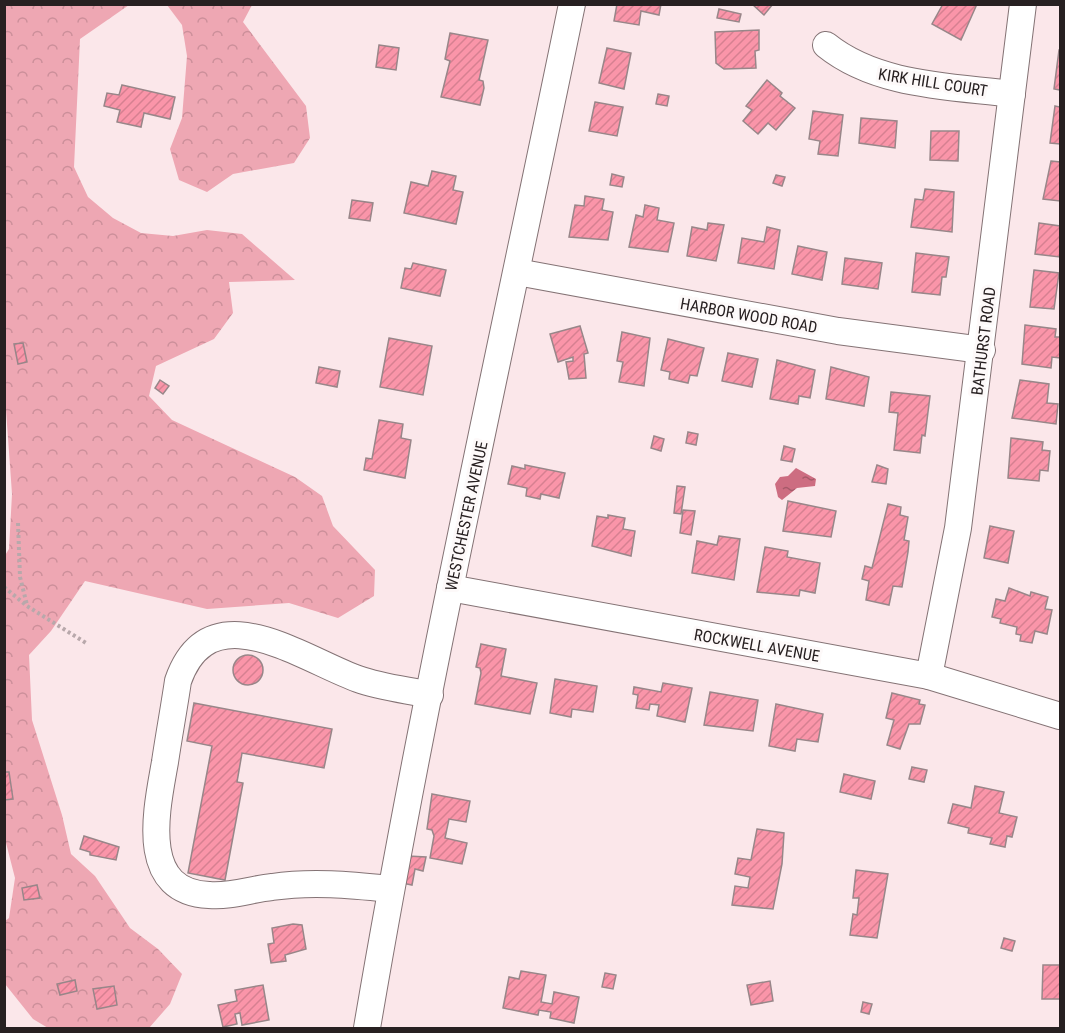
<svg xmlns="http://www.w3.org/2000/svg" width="1065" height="1033" font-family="'Roboto Condensed',sans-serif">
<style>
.forest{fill:url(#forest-crowns)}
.water{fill:url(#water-ripples)}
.building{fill:url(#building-hatch);stroke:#988689;stroke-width:1.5}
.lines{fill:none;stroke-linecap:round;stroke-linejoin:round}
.minor-casing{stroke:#847375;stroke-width:28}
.path{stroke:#b8a8ab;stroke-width:4;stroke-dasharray:3 3;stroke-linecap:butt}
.minor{stroke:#fff;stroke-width:26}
.labels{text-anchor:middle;stroke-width:6;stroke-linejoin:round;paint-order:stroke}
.street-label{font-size:16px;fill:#272021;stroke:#fdf9f9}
</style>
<defs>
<pattern id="forest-crowns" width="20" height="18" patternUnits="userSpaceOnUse" patternTransform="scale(1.5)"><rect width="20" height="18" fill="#eea7b3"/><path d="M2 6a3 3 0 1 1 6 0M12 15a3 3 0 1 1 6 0" fill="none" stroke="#cc8f9a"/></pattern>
<pattern id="water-ripples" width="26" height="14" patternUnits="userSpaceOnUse" patternTransform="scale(1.5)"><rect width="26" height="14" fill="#cd6d81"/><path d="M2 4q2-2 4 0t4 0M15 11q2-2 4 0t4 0" fill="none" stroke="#a65969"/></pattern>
<pattern id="building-hatch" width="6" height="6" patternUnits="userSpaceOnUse" patternTransform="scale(1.5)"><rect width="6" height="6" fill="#fa95a9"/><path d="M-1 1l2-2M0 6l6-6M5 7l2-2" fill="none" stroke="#d68091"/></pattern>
</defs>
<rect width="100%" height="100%" fill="#fbe7ea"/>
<g class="forest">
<polygon points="5,5 129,5 80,39 74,167 88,197 113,218 141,233 173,236 207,230 242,234 295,280 229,282 233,313 214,339 156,366 149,396 172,420 295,477 322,496 333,526 375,570 374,596 338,618 289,603 207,609 85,581 51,631 29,655 32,720 62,815 71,854 95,876 130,928 158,949 182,974 170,1004 149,1028 48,1028 33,1019 5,984 5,921 9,918 15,878 5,839 4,557 9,549 12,494 4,382"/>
<polygon points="167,5 252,5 243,22 306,106 310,138 294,163 233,174 207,192 179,180 170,149 182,118 187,56 182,25"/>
</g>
<polygon class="water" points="796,468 816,479 815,486 797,488 782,500 778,497 775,484 780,477 788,476"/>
<g class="building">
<polygon points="617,4 661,4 659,15 641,11 639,25 614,21"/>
<polygon points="752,4 773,4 764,15"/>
<polygon points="943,4 977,4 961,40 932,24"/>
<polygon points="719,9 741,14 739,22 717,18"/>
<polygon points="759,30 759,50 755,51 756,68 724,69 716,63 715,32"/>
<polygon points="450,33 488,40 479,80 483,81 484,88 480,105 441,97 450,61 445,59"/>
<polygon points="379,45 399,48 396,70 376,67"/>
<polygon points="607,48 631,53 624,89 599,83"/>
<polygon points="1059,50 1060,50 1060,90 1054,89"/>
<polygon points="767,80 782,93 780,96 795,108 776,130 768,123 758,134 743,121 752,110 746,106"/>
<polygon points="122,85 175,97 170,119 144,113 141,127 117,122 120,110 104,106 107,93 119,95"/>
<polygon points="658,94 669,96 667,106 656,104"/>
<polygon points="595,102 623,107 617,136 589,131"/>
<polygon points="1055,106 1060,107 1060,144 1050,143"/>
<polygon points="813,111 843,115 838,156 818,154 820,141 809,139"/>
<polygon points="861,118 897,121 895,148 859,143"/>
<polygon points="931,131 959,131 958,161 930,160"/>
<polygon points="1051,161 1060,162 1060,201 1043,199"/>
<polygon points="432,171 456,176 453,190 463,192 456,224 404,213 411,182 428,186"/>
<polygon points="612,174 624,177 622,187 610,185"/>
<polygon points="776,175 785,177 782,186 773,183"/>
<polygon points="925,189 954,192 952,232 911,227 915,199 923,200"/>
<polygon points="585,196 604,199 602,210 613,212 608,240 569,237 575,205 584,206"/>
<polygon points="352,200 373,203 370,221 349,218"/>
<polygon points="645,205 659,208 657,220 674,223 668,252 629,247 636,215 643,217"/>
<polygon points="708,223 724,225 716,261 687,256 692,227 707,230"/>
<polygon points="1039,223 1060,226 1060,257 1035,254"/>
<polygon points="767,227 780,230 774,269 738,263 742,238 764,242"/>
<polygon points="798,246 827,252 822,280 792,274"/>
<polygon points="916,253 949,257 946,277 942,277 940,295 912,292"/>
<polygon points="845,258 882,263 878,289 842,284"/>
<polygon points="413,263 446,270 440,296 401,288 405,268 411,269"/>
<polygon points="1034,270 1059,273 1054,309 1030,307"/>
<polygon points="1025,325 1056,329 1055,337 1060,337 1060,358 1052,357 1051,368 1022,364"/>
<polygon points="580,326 588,353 584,354 586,378 569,379 566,362 573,361 573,357 558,362 550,334"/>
<polygon points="622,332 650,338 644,386 619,382 623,362 617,361"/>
<polygon points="389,338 432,346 423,395 380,387"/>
<polygon points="668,339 704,348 697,376 690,375 688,383 669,379 670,372 661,370"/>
<polygon points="23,343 27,362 18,364 14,344"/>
<polygon points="728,353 758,359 752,387 722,381"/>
<polygon points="777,360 815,370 810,398 799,396 798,404 770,399"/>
<polygon points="319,367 340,371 337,387 316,383"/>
<polygon points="831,367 869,377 864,406 826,399"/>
<polygon points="160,380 169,386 163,394 155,388"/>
<polygon points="1020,380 1049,384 1047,403 1058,404 1056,424 1012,418"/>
<polygon points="891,392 930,396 925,436 922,435 920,453 894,450 898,413 889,412"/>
<polygon points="379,420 403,424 401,438 411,440 405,478 364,470 366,458 372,459"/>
<polygon points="688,432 698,434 696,445 686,443"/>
<polygon points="654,436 664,439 661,451 651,448"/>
<polygon points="1011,438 1043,442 1042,450 1050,451 1048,471 1040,470 1039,481 1008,478"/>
<polygon points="784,446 795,449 792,462 781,460"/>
<polygon points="525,465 565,473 559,498 541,494 540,499 526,496 527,488 508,484 512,466 525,469"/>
<polygon points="877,465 888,469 886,484 872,482"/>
<polygon points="677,486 685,487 681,514 674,513"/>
<polygon points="788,501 836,511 831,537 783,531"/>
<polygon points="888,504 901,507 900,515 908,517 904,540 909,541 908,552 902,587 893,586 889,605 866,600 869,581 862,579 865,566 872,568"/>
<polygon points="683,510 695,511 691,535 680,533"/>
<polygon points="608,515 625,518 623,529 635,531 631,556 592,546 597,516 608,518"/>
<polygon points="990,526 1014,531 1008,563 984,558"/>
<polygon points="719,536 740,539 734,580 692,573 697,541 717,545"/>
<polygon points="765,547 788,551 787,557 820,563 815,593 800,590 799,596 757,592"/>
<polygon points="1009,588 1030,596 1031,592 1048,597 1045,609 1052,610 1047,634 1035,631 1032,643 1020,641 1021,635 1016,634 1017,627 1000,623 1001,619 992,617 996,599 1005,601"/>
<polygon points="481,644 506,649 501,676 537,683 530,714 475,704 481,673 480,668 476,667"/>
<circle cx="248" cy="670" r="15"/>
<polygon points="555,679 597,686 593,712 572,709 571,717 550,713"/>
<polygon points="663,683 692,688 685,722 657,716 659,705 650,704 649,710 636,708 638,695 633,694 634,687 661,692"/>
<polygon points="710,692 758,700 753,731 704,725"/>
<polygon points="892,693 920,700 919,704 925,705 920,724 909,724 900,749 887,745 894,720 886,718"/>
<polygon points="194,703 332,729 324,768 242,753 237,782 243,783 225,880 188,873 212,746 187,741"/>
<polygon points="776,704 823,714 818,742 797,739 795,751 769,746"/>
<polygon points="912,767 927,770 924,782 909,779"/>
<polygon points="4,772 9,772 13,799 4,800"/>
<polygon points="844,774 875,781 871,799 840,792"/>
<polygon points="975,786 1004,792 999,813 1017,817 1012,837 1007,836 1005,847 990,844 992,838 968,833 969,828 948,823 953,804 971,808"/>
<polygon points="432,794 470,801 466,822 449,819 445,838 467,843 462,864 430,858 434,836 432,830 427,829"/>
<polygon points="757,829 784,833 782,864 773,909 732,905 735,886 748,888 750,877 735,874 738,858 751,860"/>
<polygon points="84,836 119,847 116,860 90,855 90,852 80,849"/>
<polygon points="408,856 426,857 423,871 415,869 412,885 402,883"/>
<polygon points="856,870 888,874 877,938 850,935 853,914 857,915 859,898 853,898"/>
<polygon points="37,885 40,898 24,900 22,888"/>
<polygon points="293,924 302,925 306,949 285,955 286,961 271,963 268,944 274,943 272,928"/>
<polygon points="1004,938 1015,941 1012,951 1001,948"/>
<polygon points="1043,965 1060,965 1060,999 1042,999"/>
<polygon points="521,971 546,975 541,1002 552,1004 554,992 579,997 574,1023 550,1018 551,1012 539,1010 538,1015 503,1008 509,977 519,979"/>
<polygon points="605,973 616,975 613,989 602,987"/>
<polygon points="75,980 77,991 60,995 57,984"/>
<polygon points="770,981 773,1001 751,1005 747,985"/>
<polygon points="263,985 269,1020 242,1025 240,1013 235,1014 237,1024 223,1027 218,1005 237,1001 235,990"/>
<polygon points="114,986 117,1005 97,1009 93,989"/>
<polygon points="863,1002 872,1004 869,1014 861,1012"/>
</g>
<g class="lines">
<defs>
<g id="minor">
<path d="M826,45C877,86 949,86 1012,94"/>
<polyline points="517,272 838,331 982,350"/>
<polyline points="450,588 929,676 1060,716"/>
<polyline points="929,676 958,528 1023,4"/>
<path d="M391,889C351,885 312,881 272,887C251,889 231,897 209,895C137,892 157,808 165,762C169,735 174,708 178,681C210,590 302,659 358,679C380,687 407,690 430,695"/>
<path d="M367,1028C425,685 502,345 572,4"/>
</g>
</defs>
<use href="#minor" class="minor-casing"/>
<g class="path">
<polyline points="18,523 20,577 27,605"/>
<polyline points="4,587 27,606 86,643"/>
</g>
<use href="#minor" class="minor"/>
</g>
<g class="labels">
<g class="street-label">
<text transform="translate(933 82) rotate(9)" y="6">KIRK HILL COURT</text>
<text transform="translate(749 315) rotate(10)" y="6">HARBOR WOOD ROAD</text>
<text transform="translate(983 341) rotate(-83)" y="6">BATHURST ROAD</text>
<text transform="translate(466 516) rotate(-78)" y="6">WESTCHESTER AVENUE</text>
<text transform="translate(757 645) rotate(10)" y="6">ROCKWELL AVENUE</text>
</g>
</g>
<rect width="1065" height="1033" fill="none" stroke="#272021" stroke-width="12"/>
</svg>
